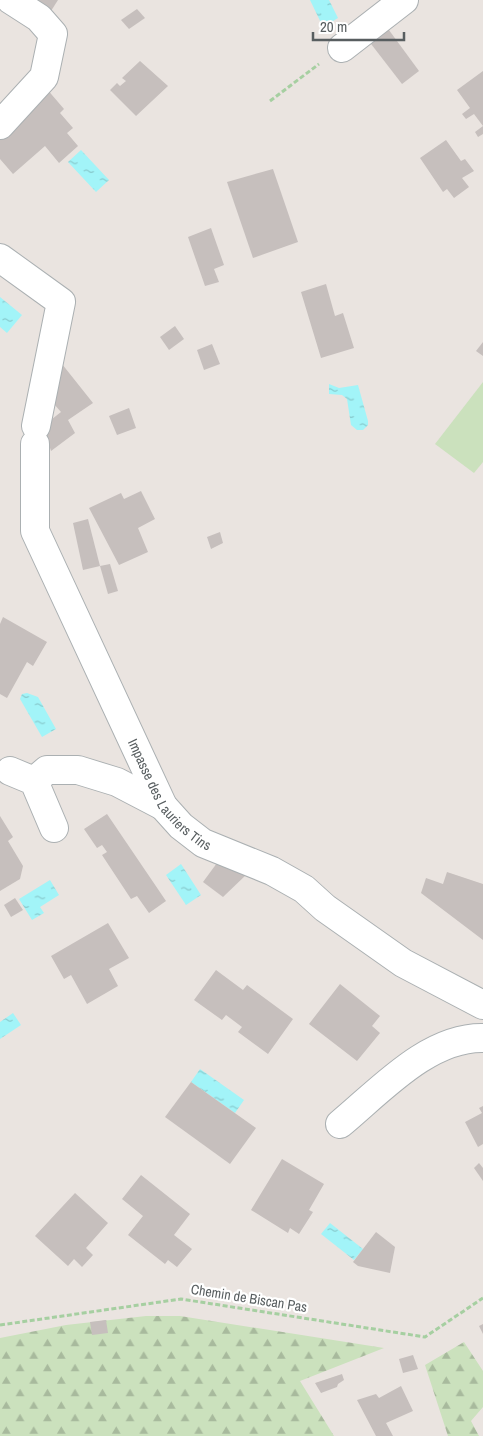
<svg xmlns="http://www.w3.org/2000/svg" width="483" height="1436" font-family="'Archivo Narrow',sans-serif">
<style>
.forest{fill:url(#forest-firs)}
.pitch{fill:#cbe1bd}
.water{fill:url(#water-ripples)}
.building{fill:#c6bfbd}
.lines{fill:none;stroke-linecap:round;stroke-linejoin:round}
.minor-casing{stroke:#abb0b2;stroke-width:30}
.path{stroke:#a6cfa1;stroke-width:3;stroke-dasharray:5 2.5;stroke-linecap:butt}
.minor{stroke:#fff;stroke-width:28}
.labels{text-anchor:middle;stroke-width:4.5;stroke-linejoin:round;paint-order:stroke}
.street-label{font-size:14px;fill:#585e60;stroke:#fff}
</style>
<defs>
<pattern id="forest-firs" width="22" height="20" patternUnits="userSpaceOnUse" patternTransform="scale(1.25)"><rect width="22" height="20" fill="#cbe1bd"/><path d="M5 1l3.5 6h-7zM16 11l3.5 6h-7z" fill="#a8ba9d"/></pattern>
<pattern id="water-ripples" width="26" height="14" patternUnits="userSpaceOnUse" patternTransform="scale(1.25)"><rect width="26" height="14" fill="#a2f4f8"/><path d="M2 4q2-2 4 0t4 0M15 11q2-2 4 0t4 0" fill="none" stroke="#87c9cc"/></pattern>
</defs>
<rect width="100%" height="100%" fill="#eae4e0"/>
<g class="forest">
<polygon points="146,1316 180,1316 384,1348 300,1381 334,1436 0,1436 0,1338 66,1325"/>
<polygon points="464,1342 483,1371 483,1407 471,1421 479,1436 448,1436 425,1365"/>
</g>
<polygon class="pitch" points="483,382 483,462 474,473 435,444"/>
<g class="water">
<polygon points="310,0 329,0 338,18 323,27"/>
<polygon points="81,150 109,180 96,192 68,162"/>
<polygon points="0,297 22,315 7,333 0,327"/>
<polygon points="329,384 339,388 358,385 368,421 368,425 363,430 357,430 351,425 347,399 342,395 329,394"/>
<polygon points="27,693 38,697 56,729 42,737 20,699 22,694"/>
<polygon points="181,864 201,895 186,905 166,875"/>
<polygon points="50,880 59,895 40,907 44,913 32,920 19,899"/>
<polygon points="13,1013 21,1025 0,1039 0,1022"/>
<polygon points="200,1069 244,1100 235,1113 191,1082"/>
<polygon points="330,1223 363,1249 354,1260 321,1234"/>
</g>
<g class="building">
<polygon points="33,0 58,0 51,11"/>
<polygon points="137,9 145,18 129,29 121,20"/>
<polygon points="386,26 419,71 402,84 368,40"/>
<polygon points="140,61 168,86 136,116 110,90 117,83 120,86 126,81 122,78"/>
<polygon points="483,71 483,134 478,137 475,132 483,126 474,114 466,119 462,114 470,108 457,90"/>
<polygon points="46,88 64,109 60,113 73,128 67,133 78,146 59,163 45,146 13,174 0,159 0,129"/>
<polygon points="446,140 461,161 465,159 474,171 462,178 469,187 454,198 447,189 443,192 420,158"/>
<polygon points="273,169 298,242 253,258 227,182"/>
<polygon points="211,228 224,265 214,269 219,282 205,286 188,237"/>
<polygon points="326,284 335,316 343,313 354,348 321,358 301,292"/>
<polygon points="175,326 184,339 169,350 160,337"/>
<polygon points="483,342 483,356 476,351"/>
<polygon points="212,344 220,364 204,370 197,350"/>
<polygon points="58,359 93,403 68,420 75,433 51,451 46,435 50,432 47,423 61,412 47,396"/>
<polygon points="129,408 136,428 117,435 109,416"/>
<polygon points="141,491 155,519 138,528 148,552 119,565 89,508 121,493 124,499"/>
<polygon points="88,519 100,566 83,570 73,523"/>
<polygon points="220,532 223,543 211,549 207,537"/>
<polygon points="110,564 118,591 108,594 100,566"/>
<polygon points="3,617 47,642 33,666 27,662 7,698 0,694 0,624"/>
<polygon points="107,814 166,901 149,913 137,896 131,899 102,855 107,852 102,845 97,848 84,829"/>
<polygon points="0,816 13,837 8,841 23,866 20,879 0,891"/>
<polygon points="217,863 247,874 223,897 203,882"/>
<polygon points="447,872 483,884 483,940 421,893 426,878 443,884"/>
<polygon points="15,898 23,910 11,917 4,905"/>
<polygon points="108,923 129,958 109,969 118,986 87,1004 71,975 64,979 51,956"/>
<polygon points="216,970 243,990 247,985 293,1019 268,1054 238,1032 242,1027 226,1015 222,1020 194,1000"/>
<polygon points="340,984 380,1016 372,1026 380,1033 357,1061 309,1024"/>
<polygon points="191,1082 256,1128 230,1164 165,1117"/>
<polygon points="483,1106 483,1144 478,1147 465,1122 482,1113 479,1108"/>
<polygon points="282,1159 324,1184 309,1210 313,1212 299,1234 290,1228 288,1233 251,1210"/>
<polygon points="479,1163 483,1168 483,1181 474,1168"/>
<polygon points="141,1175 190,1214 174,1235 192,1249 177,1267 168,1260 165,1264 128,1235 143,1216 122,1199"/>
<polygon points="75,1193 108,1223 86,1248 93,1255 82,1267 74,1259 68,1266 35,1236"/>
<polygon points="376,1232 395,1247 390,1273 358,1266 353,1262"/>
<polygon points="106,1320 108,1333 92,1335 90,1322"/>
<polygon points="483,1324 483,1334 479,1326"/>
<polygon points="413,1355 418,1369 403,1373 399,1359"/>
<polygon points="342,1374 344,1380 338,1384 337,1387 321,1393 315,1383"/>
<polygon points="401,1386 413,1411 386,1423 393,1436 376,1436 357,1400 376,1394 379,1398"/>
</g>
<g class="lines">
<defs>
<g id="minor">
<polyline points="342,48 404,0"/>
<polyline points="0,125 44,77 53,34 39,18 11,0"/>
<polyline points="0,258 61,302 36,426"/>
<path id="s1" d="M35,444V531L163,806L181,826L203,843L272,871L304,889L325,908L403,963L483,1005"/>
<polyline points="10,771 34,781 54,828"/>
<polyline points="34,781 47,770 78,770 117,782 163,806"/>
<path d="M340,1124C380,1091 428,1037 483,1038"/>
</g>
</defs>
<use href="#minor" class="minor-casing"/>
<g class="path">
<polyline points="270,101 319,64"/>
<polyline points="0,1325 181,1299 425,1337 483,1298"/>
</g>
<use href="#minor" class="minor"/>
</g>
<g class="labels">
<g class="street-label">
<text dy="5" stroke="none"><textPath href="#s1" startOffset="385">Impasse des Lauriers Tins</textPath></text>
<text transform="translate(249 1298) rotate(9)" y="5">Chemin de Biscan Pas</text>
</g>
</g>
<path d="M313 32v8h91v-8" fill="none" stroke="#585e60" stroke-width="2.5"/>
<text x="320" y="32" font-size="15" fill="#585e60" stroke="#ffffff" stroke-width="4" paint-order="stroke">20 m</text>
</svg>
